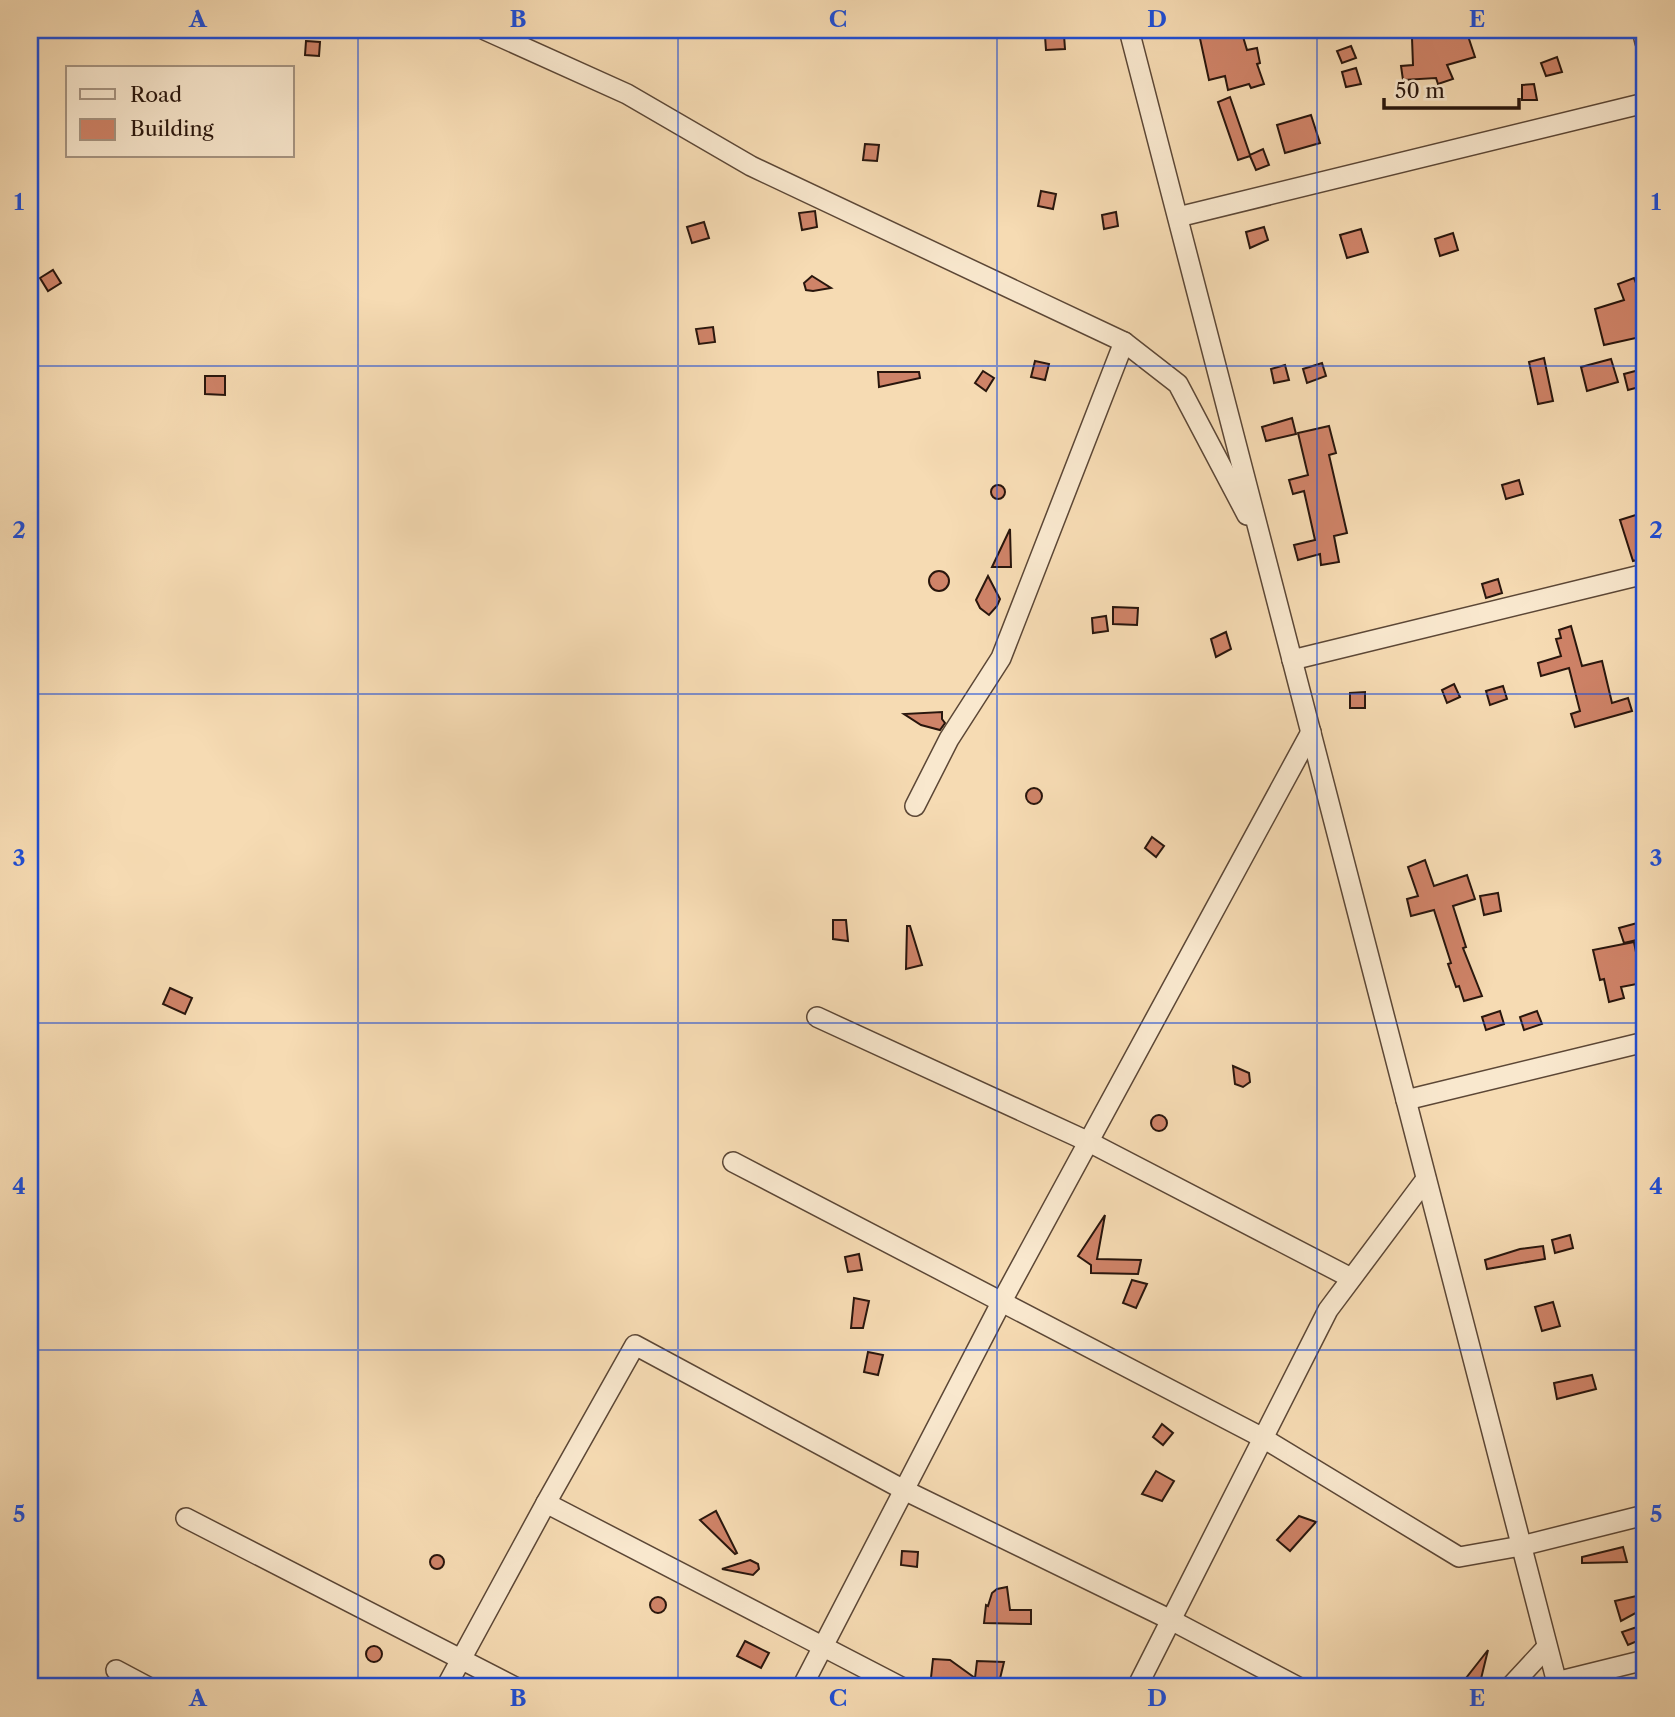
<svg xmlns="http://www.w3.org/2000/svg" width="1675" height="1717" font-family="'Libre Caslon Text',serif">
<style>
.building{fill:#cf8368;stroke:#29160d;stroke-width:2}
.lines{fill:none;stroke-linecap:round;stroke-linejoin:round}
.minor-casing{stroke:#5c4736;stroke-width:22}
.minor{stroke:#f9e8ce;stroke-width:19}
.grid{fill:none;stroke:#1d4ed8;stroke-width:2;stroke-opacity:0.55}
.neatline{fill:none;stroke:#1d4ed8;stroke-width:2.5}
.grid-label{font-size:23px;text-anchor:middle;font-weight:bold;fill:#1d4ed8}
</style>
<rect width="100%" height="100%" fill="#f6dbb3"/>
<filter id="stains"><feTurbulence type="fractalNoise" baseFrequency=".00286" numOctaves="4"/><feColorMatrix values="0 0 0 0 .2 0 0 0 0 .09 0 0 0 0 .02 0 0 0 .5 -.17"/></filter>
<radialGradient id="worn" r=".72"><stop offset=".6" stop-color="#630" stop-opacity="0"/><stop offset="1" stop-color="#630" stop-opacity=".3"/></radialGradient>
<g class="building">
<polygon points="1205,30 1241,30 1247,50 1257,48 1260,63 1257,64 1264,84 1251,88 1249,84 1228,90 1225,76 1209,80 1199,34 1205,32"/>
<polygon points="1448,30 1466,30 1475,57 1447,65 1453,79 1438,84 1436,78 1403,80 1401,66 1413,65 1412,38 1452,37"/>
<polygon points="1064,35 1065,49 1046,50 1045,36"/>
<polygon points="306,41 320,42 319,56 305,55"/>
<polygon points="1351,46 1356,58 1342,63 1337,51"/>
<polygon points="1557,57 1562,72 1546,76 1541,63"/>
<polygon points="1356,68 1361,84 1346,87 1342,72"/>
<polygon points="1534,84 1537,100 1522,100 1522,85"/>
<polygon points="1230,97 1250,155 1263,149 1269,165 1256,170 1250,156 1238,160 1218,102"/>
<polygon points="1311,115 1320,143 1285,153 1277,125"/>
<polygon points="865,144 879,145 877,161 863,160"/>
<polygon points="1041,191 1056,194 1053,209 1038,206"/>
<polygon points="815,211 817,227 802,230 799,213"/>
<polygon points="1116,212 1118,226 1104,229 1102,215"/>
<polygon points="704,222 709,238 692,243 687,227"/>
<polygon points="1264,227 1268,240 1250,248 1246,232"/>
<polygon points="1361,229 1368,252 1347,258 1340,235"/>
<polygon points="1453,233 1458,250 1440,256 1435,239"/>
<polygon points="53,270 61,283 48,291 40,278"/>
<polygon points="812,276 831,288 813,291 806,290 804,283"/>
<polygon points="1634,278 1645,307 1645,336 1604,345 1595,309 1624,300 1618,284"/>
<polygon points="713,327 715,342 699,344 696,329"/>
<polygon points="1544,358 1553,401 1538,404 1529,362"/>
<polygon points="1611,359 1618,382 1587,391 1581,367"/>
<polygon points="1035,361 1049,364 1045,380 1031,377"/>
<polygon points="1322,363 1326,376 1307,383 1303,369"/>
<polygon points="1285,365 1289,380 1274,383 1271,369"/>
<polygon points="1639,370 1643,386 1628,390 1624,374"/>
<polygon points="983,371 994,378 986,391 975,383"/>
<polygon points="878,372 919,372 920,378 879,387"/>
<polygon points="205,376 225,376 225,395 205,394"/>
<polygon points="1292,418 1296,434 1266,441 1262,427"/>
<polygon points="1329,426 1336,453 1329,455 1347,533 1334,536 1339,562 1321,565 1320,554 1298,560 1294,545 1315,540 1304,491 1293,494 1289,480 1308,475 1298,433"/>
<polygon points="1519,480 1523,494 1506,499 1502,485"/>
<circle cx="998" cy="492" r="7"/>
<polygon points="1645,512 1645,558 1633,561 1620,520"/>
<polygon points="1010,529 1011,567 992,567"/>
<circle cx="939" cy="581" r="10"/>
<polygon points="988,576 1000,599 997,606 989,615 980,608 976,600"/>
<polygon points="1498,579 1502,593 1486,598 1482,584"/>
<polygon points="1113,607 1138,608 1137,625 1113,624"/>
<polygon points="1106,616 1108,631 1093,633 1092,618"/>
<polygon points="1571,626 1582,666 1602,661 1612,703 1628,698 1632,711 1575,727 1571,714 1580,711 1569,668 1541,676 1538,663 1561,656 1556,639 1561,638 1559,630"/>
<polygon points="1226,632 1231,649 1216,657 1211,639"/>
<polygon points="1454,684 1460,697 1447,703 1442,690"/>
<polygon points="1503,686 1507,699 1490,705 1486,691"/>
<polygon points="1365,692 1365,708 1350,708 1350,693"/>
<polygon points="942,712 942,719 945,723 940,730 921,725 904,714"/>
<circle cx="1034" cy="796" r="8"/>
<polygon points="1152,837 1164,846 1156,857 1145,848"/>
<polygon points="1425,860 1434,886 1467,875 1475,899 1453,906 1466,947 1463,948 1482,996 1464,1001 1459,986 1456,987 1448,964 1451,963 1434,910 1411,916 1407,899 1418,896 1408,867"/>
<polygon points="1498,893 1501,911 1484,915 1480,896"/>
<polygon points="833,920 846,920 848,941 833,939"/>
<polygon points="1641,922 1645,938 1624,943 1619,928"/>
<polygon points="907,926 910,926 922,965 906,969"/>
<polygon points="1634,942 1642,983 1621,987 1624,998 1609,1002 1604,979 1600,980 1593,950"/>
<polygon points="170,988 192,998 185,1014 163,1004"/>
<polygon points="1500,1011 1504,1024 1486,1030 1482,1017"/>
<polygon points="1537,1011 1542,1024 1524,1030 1520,1017"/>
<polygon points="1233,1066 1249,1073 1250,1082 1243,1087 1235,1084"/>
<circle cx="1159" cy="1123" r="8"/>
<polygon points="1105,1215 1097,1259 1141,1260 1138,1274 1091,1273 1091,1265 1078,1256"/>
<polygon points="1570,1235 1573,1248 1555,1253 1552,1240"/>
<polygon points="1543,1246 1545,1259 1487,1269 1485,1260 1520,1249"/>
<polygon points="859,1254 862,1270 848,1272 845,1257"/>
<polygon points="1132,1280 1147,1284 1136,1308 1123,1303"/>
<polygon points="854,1298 869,1301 863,1328 851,1328"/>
<polygon points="1553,1302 1560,1326 1542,1331 1535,1307"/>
<polygon points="868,1352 883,1355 878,1375 864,1372"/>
<polygon points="1592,1375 1596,1389 1557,1399 1554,1383"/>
<polygon points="1162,1424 1173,1433 1163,1445 1153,1437"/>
<polygon points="1156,1471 1174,1481 1162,1501 1142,1494"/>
<polygon points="716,1511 737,1553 735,1554 700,1520"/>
<polygon points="1299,1516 1316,1522 1290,1551 1277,1540"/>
<polygon points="1623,1547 1627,1562 1582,1563 1582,1557"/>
<polygon points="902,1551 918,1552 917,1567 901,1565"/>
<circle cx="437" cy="1562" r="7"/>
<polygon points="750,1560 758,1564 759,1569 753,1575 722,1569"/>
<polygon points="1007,1587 1010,1610 1031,1610 1031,1624 984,1623 986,1605 988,1606 992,1593 997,1589"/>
<polygon points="1645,1594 1645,1608 1621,1621 1615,1601"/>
<circle cx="658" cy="1605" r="8"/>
<polygon points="1637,1627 1642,1639 1628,1645 1622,1632"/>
<polygon points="745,1641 769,1653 761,1668 737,1656"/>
<circle cx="374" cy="1654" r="8"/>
<polygon points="1488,1650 1479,1687 1459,1687"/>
<polygon points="933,1659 950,1660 975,1678 977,1661 1004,1662 998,1687 930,1687"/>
</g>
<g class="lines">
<defs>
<g id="minor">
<polyline points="485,30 627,94 751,166 1124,342"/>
<polyline points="1129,30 1558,1687"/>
<polyline points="1642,30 1645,42"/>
<polyline points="1178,217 1645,103"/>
<polyline points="1292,660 1645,574"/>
<polyline points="915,806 949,739 1001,658 1124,342 1178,384 1247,515"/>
<polyline points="817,1017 1089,1142 1351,1278"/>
<polyline points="1406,1100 1645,1042"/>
<polyline points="733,1162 1263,1438 1459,1557 1521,1546 1645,1515"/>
<polyline points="546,1503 901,1687"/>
<polyline points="186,1518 515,1687"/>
<polyline points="116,1670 148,1687"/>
<polyline points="1556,1682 1645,1660"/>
<polyline points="446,1687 546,1503 635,1345 904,1490 1171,1620 1298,1687"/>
<polyline points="802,1687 1002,1301 1311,732"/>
<polyline points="1137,1687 1328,1310 1426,1179"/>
<polyline points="1510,1687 1547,1647"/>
</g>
</defs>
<use href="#minor" class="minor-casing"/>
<use href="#minor" class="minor"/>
</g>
<path class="grid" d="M358,30V1687M678,30V1687M997,30V1687M1317,30V1687M30,366H1645M30,694H1645M30,1023H1645M30,1350H1645"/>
<rect width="1675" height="1717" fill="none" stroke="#f6dbb3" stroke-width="77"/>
<rect x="66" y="66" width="228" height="91" fill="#f9e8ce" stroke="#a69481" stroke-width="2"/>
<rect x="80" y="89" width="35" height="10" fill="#f9e8ce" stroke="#a69481" stroke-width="2"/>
<text x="130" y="102" font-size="21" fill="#29160d">Road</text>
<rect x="80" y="119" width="35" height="21" fill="#cf8368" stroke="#a69481" stroke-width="2"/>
<text x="130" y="136" font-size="21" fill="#29160d">Building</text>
<path d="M1384 98v10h135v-10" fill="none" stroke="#29160d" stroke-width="3.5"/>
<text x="1395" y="98" font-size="21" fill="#29160d" stroke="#f9e8ce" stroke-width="5" paint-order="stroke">50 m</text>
<rect x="38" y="38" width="1598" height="1640" class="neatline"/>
<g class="grid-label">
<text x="198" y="27">A</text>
<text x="518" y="27">B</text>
<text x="838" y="27">C</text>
<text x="1157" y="27">D</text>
<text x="1477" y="27">E</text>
<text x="19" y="210">1</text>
<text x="1656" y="210">1</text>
<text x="19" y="538">2</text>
<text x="1656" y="538">2</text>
<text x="19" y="866">3</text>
<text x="1656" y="866">3</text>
<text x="19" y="1194">4</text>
<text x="1656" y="1194">4</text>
<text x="19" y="1522">5</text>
<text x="1656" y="1522">5</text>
<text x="198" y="1706">A</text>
<text x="518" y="1706">B</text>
<text x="838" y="1706">C</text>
<text x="1157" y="1706">D</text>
<text x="1477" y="1706">E</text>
</g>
<rect width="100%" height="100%" filter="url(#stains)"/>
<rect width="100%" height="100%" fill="url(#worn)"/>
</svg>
